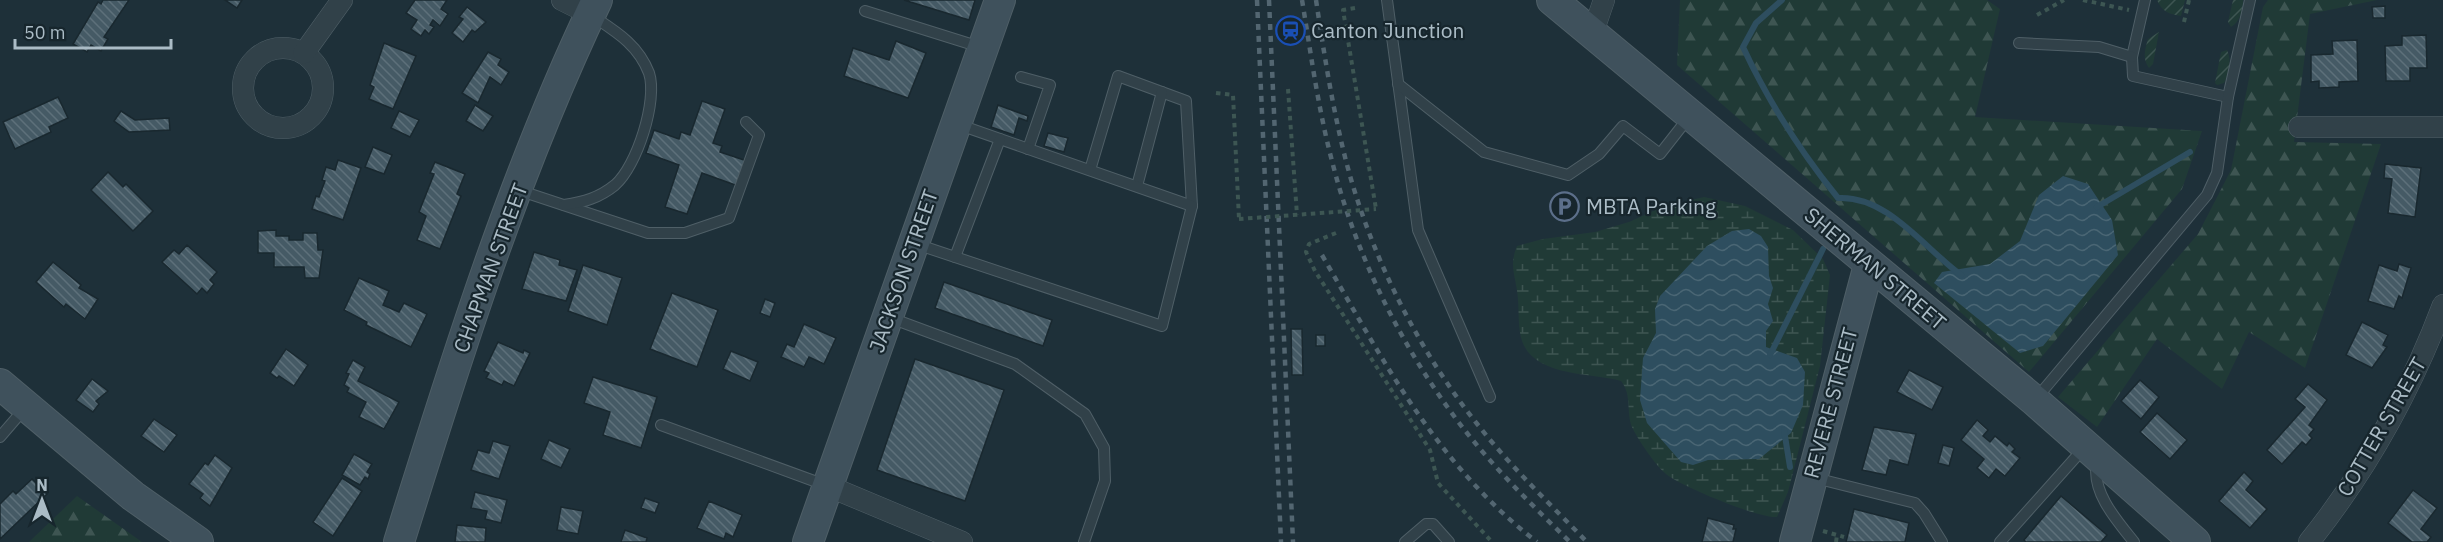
<svg xmlns="http://www.w3.org/2000/svg" width="2443" height="542" font-family="'IBM Plex Sans',sans-serif">
<style>
.forest{fill:url(#forest-firs)}
.wetland{fill:url(#wetland-marsh)}
.garden{fill:url(#garden-furrows)}
.water{fill:url(#water-waves)}
.lines{fill:none;stroke-linecap:round;stroke-linejoin:round}
.stream{stroke:#2e4e5f;stroke-width:6}
.building{fill:url(#building-back-hatch);stroke:#19282f;stroke-width:1.5}
.lane-casing{stroke:#4f5f67;stroke-width:12}
.street-casing{stroke:#4f5f67;stroke-width:22}
.secondary-casing{stroke:#4f5f67;stroke-width:32}
.path{stroke:#3d5653;stroke-width:4;stroke-dasharray:4.5 4.5;stroke-linecap:butt}
.lane{stroke:#314149;stroke-width:10}
.street{stroke:#314149;stroke-width:21}
.secondary{stroke:#3f515c;stroke-width:30}
.rail{stroke:#536671;stroke-width:4.5;stroke-dasharray:6 6;stroke-linecap:butt}
.path-bridge{stroke:#3d5653;stroke-width:4;stroke-dasharray:4.5 4.5;stroke-linecap:butt}
.labels{text-anchor:middle;stroke-width:4.5;stroke-linejoin:round;paint-order:stroke}
.poi-label{font-size:21px;fill:#abbcc6;stroke:#17262d;text-anchor:start}
.street-label{font-size:21px;fill:#abbcc6;stroke:#17262d}
</style>
<defs>
<pattern id="forest-firs" width="22" height="20" patternUnits="userSpaceOnUse" patternTransform="scale(1.5)"><rect width="22" height="20" fill="#203a36"/><path d="M5 1l3.5 6h-7zM16 11l3.5 6h-7z" fill="#3e5552"/></pattern>
<pattern id="wetland-marsh" width="20" height="14" patternUnits="userSpaceOnUse" patternTransform="scale(1.5)"><rect width="20" height="14" fill="#203a36"/><path d="M1 5h8M5 5V1M11 12h8M15 12V8" fill="none" stroke="#3e5552"/></pattern>
<pattern id="garden-furrows" width="10" height="10" patternUnits="userSpaceOnUse" patternTransform="scale(1.5)"><rect width="10" height="10" fill="#203a36"/><path d="M-1 1l2-2M0 10L10 0M9 11l2-2" fill="none" stroke="#3e5552"/></pattern>
<pattern id="water-waves" width="16" height="10" patternUnits="userSpaceOnUse" patternTransform="scale(1.5)"><rect width="16" height="10" fill="#2e4e5f"/><path d="M0 5q4-4 8 0t8 0" fill="none" stroke="#4a6674"/></pattern>
<pattern id="building-back-hatch" width="6" height="6" patternUnits="userSpaceOnUse" patternTransform="scale(1.5)"><rect width="6" height="6" fill="#455a65"/><path d="M-1 5l2 2M0 0l6 6M5-1l2 2" fill="none" stroke="#5d707a"/></pattern>
</defs>
<rect width="100%" height="100%" fill="#1e3039"/>
<g class="forest">
<polygon points="1680,0 1987,0 2000,9 1975,117 2202,131 2182,189 2029,372 1677,65"/>
<polygon points="2268,0 2377,0 2310,14 2294,142 2381,144 2305,368 2249,332 2222,389 2157,339 2097,427 2058,397 2198,234 2231,170 2263,7"/>
<polygon points="77,496 142,542 29,542"/>
</g>
<path class="wetland" d="M1704,197L1745,206L1793,230L1823,259L1830,275L1820,366L1788,492L1777,517C1760,519 1680,486 1666,474C1656,466 1639,441 1633,429C1625,413 1633,396 1621,381C1593,373 1534,377 1522,341C1518,329 1519,313 1518,300C1517,278 1508,267 1517,246L1543,239L1595,232L1629,222L1662,207Z"/>
<g class="garden">
<path d="M2157,0H2185L2181,16C2169,14 2162,12 2157,0Z"/>
<path d="M2233,0H2243C2243,10 2240,22 2231,27L2228,22Z"/>
<path d="M2159,32L2153,64L2149,68C2142,59 2145,49 2148,39Z"/>
<path d="M2227,50C2232,60 2229,74 2224,83L2217,85L2215,83L2221,52Z"/>
</g>
<g class="water">
<polygon points="2063,176 2088,184 2112,220 2118,255 2043,346 2020,353 1934,283 1942,272 1990,264 2020,241 2039,195"/>
<polygon points="1749,229 1761,236 1768,247 1769,276 1773,288 1768,304 1773,321 1766,331 1766,347 1797,358 1805,372 1803,405 1791,433 1759,459 1708,460 1693,465 1681,462 1647,423 1640,400 1643,358 1656,333 1655,309 1660,296 1707,246 1732,231"/>
</g>
<g class="lines">
<g class="stream">
<path d="M1782,0L1756,23L1743,47C1768,101 1800,151 1838,198C1887,195 1924,248 1961,275"/>
<polyline points="2097,207 2190,152"/>
<polyline points="1770,355 1823,249"/>
<polyline points="1784,430 1790,467"/>
</g>
</g>
<g class="building">
<polygon points="103,0 129,0 104,37 108,39 101,51 91,45 87,52 73,44 98,2 101,4"/>
<polygon points="225,0 242,0 237,8"/>
<polygon points="415,0 447,0 441,9 448,14 440,26 433,20 430,25 434,27 429,34 425,30 421,36 411,29 417,20 406,13"/>
<polygon points="904,0 975,0 969,20"/>
<polygon points="2385,6 2385,18 2373,18 2372,7"/>
<polygon points="467,7 486,22 475,32 472,30 463,42 452,33 463,19 459,17"/>
<polygon points="2426,35 2427,68 2410,68 2410,81 2386,81 2385,46 2402,45 2402,36"/>
<polygon points="2357,40 2358,81 2339,82 2339,87 2319,88 2319,81 2311,82 2311,55 2333,54 2332,41"/>
<polygon points="896,41 926,53 908,98 844,76 853,48 889,60"/>
<polygon points="384,43 416,56 393,109 369,99 374,87 370,85"/>
<polygon points="488,52 501,59 498,65 509,72 501,85 490,77 478,103 462,93"/>
<polygon points="58,97 68,118 49,127 51,132 15,149 3,122"/>
<polygon points="702,101 725,109 713,143 722,146 720,152 747,161 738,186 702,173 687,214 665,207 679,165 646,153 654,130 679,139 681,132 690,135"/>
<polygon points="475,105 493,116 483,131 466,121"/>
<polygon points="998,105 1028,116 1027,121 1019,118 1014,135 991,127"/>
<polygon points="121,111 135,120 169,118 170,130 129,132 114,121"/>
<polygon points="399,111 419,120 410,137 391,128"/>
<polygon points="1048,133 1068,138 1064,152 1044,146"/>
<polygon points="373,147 392,155 384,174 365,167"/>
<polygon points="338,160 361,168 343,220 312,209 316,196 319,197 325,181 322,180 326,167 335,170"/>
<polygon points="435,162 465,174 457,194 461,196 440,249 417,240 426,216 419,212 434,174 430,173"/>
<polygon points="2385,164 2421,168 2415,217 2388,213 2392,179 2384,178"/>
<polygon points="108,172 123,187 126,184 153,211 133,231 91,190"/>
<polygon points="276,230 276,236 289,236 289,240 303,240 303,233 317,233 318,250 323,250 319,278 305,278 304,267 274,267 274,253 258,253 258,231"/>
<polygon points="187,245 217,272 210,280 214,284 207,293 202,288 197,294 162,262 174,250 179,254"/>
<polygon points="534,252 560,260 559,265 577,270 566,301 522,289"/>
<polygon points="53,262 81,285 79,288 98,299 85,319 66,304 64,307 36,282"/>
<polygon points="2399,264 2411,268 2402,298 2399,296 2394,309 2368,301 2379,265 2397,271"/>
<polygon points="583,265 622,278 607,325 568,311"/>
<polygon points="359,278 389,291 383,305 399,312 404,303 427,314 411,347 366,325 367,322 344,310"/>
<polygon points="944,282 1052,320 1043,346 935,308"/>
<polygon points="672,293 718,310 697,367 650,349"/>
<polygon points="765,299 775,303 770,317 760,313"/>
<polygon points="2362,322 2388,335 2383,345 2387,347 2372,368 2346,355"/>
<polygon points="804,324 836,338 824,364 809,357 804,367 781,357 787,344 794,347"/>
<polygon points="1291,329 1302,329 1303,375 1292,375"/>
<rect x="1316" y="335" width="9" height="11"/>
<polygon points="498,342 523,353 524,350 530,353 514,386 504,381 502,385 486,378 489,373 484,371"/>
<polygon points="286,349 308,365 294,386 279,376 277,378 270,373"/>
<polygon points="731,351 758,362 750,381 723,369"/>
<polygon points="915,359 1004,390 965,501 877,470"/>
<polygon points="353,360 365,367 358,381 399,402 384,429 359,417 366,402 347,392 349,388 344,385 349,374 346,373"/>
<polygon points="1909,370 1943,387 1932,410 1897,392"/>
<polygon points="593,377 657,397 641,448 603,435 610,412 584,403"/>
<polygon points="92,379 108,391 96,401 99,404 93,412 76,400"/>
<polygon points="2140,380 2159,397 2141,419 2121,401"/>
<polygon points="2308,384 2327,400 2309,425 2314,429 2309,435 2312,438 2306,445 2302,442 2282,464 2267,450 2305,407 2295,399"/>
<polygon points="2157,413 2187,440 2170,459 2140,432"/>
<polygon points="154,419 177,435 164,452 141,436"/>
<polygon points="1977,420 1988,430 1983,436 1990,442 1995,436 2007,446 2009,443 2015,449 2012,452 2020,458 2005,476 1996,469 1989,478 1977,468 1984,459 1961,440"/>
<polygon points="1874,427 1916,434 1908,465 1890,460 1886,475 1862,470"/>
<polygon points="549,440 570,449 561,468 541,459"/>
<polygon points="493,441 510,446 499,479 471,470 478,450 489,453"/>
<polygon points="1943,445 1954,448 1949,466 1938,463"/>
<polygon points="354,454 372,464 367,472 370,474 368,479 365,477 360,485 342,475"/>
<polygon points="215,455 232,468 210,506 200,498 203,494 189,484 205,463 208,465"/>
<polygon points="2244,472 2253,481 2246,490 2267,509 2250,528 2219,501"/>
<polygon points="342,478 362,491 333,536 313,522"/>
<polygon points="32,479 47,494 0,539 0,504 13,491 16,494"/>
<polygon points="2413,490 2437,508 2421,529 2431,537 2427,542 2412,542 2388,523"/>
<polygon points="475,492 507,500 501,523 485,519 487,511 471,508"/>
<polygon points="2061,496 2107,535 2101,542 2026,542 2024,540"/>
<polygon points="645,498 659,503 655,513 641,508"/>
<polygon points="709,501 742,515 733,537 726,533 724,539 697,528"/>
<polygon points="561,507 583,511 578,534 557,530"/>
<polygon points="1854,509 1909,523 1905,542 1846,542"/>
<polygon points="1708,518 1734,525 1733,529 1736,529 1733,542 1702,542"/>
<polygon points="457,525 486,528 485,542 455,542"/>
<polygon points="625,530 647,538 646,542 621,542"/>
</g>
<g class="lines">
<defs>
<g id="lane">
<polyline points="1387,0 1418,230 1490,397"/>
<polyline points="2145,0 2132,57 2133,76 2228,97"/>
<polyline points="865,11 980,47"/>
<polyline points="2019,43 2099,47 2132,57"/>
<polyline points="1021,77 1050,85 1028,149"/>
<polyline points="1398,84 1484,152 1568,175 1599,154 1623,126 1660,154 1689,117"/>
<polyline points="1090,170 1118,76 1186,101 1192,206"/>
<polyline points="1137,186 1162,92"/>
<polyline points="518,190 648,233 685,233 729,218 759,135 746,122"/>
<path d="M564,205C584,202 599,198 615,185C637,166 658,100 649,73C638,44 615,31 591,15"/>
<polyline points="916,244 1162,326 1192,206 957,124"/>
<polyline points="955,257 1000,139"/>
<polyline points="888,317 1015,364 1085,414 1104,448 1105,481 1084,542"/>
<polyline points="2035,400 2207,195 2217,173 2228,97 2250,0"/>
<polyline points="661,425 825,485"/>
<polyline points="0,437 25,408"/>
<path d="M2097,464C2091,492 2118,522 2134,542"/>
<polyline points="1815,478 1915,503 1924,513 1942,542"/>
<polyline points="1405,542 1426,524 1433,524 1449,542"/>
<polyline points="2000,542 2084,448"/>
</g>
<g id="street">
<polyline points="562,0 590,14"/>
<polyline points="1592,35 1604,0"/>
<circle cx="283" cy="88" r="40"/>
<polyline points="304,53 342,0"/>
<polyline points="2299,127 2443,127"/>
<polyline points="828,486 962,542"/>
<path d="M2309,542C2366,471 2411,390 2443,305"/>
</g>
<g id="secondary">
<polyline points="1552,0 2035,401 2195,542"/>
<polyline points="0,384 133,496 198,542"/>
<path d="M399,542C456,359 514,173 597,0"/>
<polyline points="808,542 1000,0"/>
<polyline points="1795,542 1869,265"/>
</g>
</defs>
<use href="#lane" class="lane-casing"/>
<use href="#street" class="street-casing"/>
<use href="#secondary" class="secondary-casing"/>
<g class="path">
<polyline points="2083,0 2129,10"/>
<polyline points="1355,8 1343,10 1376,209"/>
<polyline points="2037,15 2064,0"/>
<polyline points="2184,22 2189,0"/>
<polyline points="1288,89 1297,215"/>
<polyline points="1216,93 1233,95 1239,219"/>
<polyline points="1336,233 1309,244 1306,252 1315,271 1430,450 1438,483 1492,542"/>
<polyline points="1823,531 1844,537"/>
<polyline points="1836,542 1837,535"/>
</g>
<use href="#lane" class="lane"/>
<use href="#street" class="street"/>
<use href="#secondary" class="secondary"/>
<g class="rail">
<polyline points="1257,0 1281,542"/>
<polyline points="1269,0 1293,542"/>
<path d="M1302,0C1311,54 1318,108 1332,161C1356,257 1405,355 1467,433C1498,472 1534,507 1570,542"/>
<path d="M1316,0C1324,53 1332,105 1345,157C1369,252 1417,349 1478,425C1511,467 1550,504 1587,542"/>
<path d="M1322,255C1384,362 1437,465 1537,542"/>
</g>
<polyline class="path-bridge" points="1239,219 1376,209"/>
</g>
<defs>
<symbol id="station-ring" viewBox="-11 -11 22 22"><circle r="9.5" fill="#17262d" stroke="#1a4fb4" stroke-width="1.5"/><path d="M-3-6H3Q5-6 5-4V2Q5 4 3 4L4.5 6H3L1.5 4h-3L-3 6H-4.5L-3 4Q-5 4-5 2V-4Q-5-6-3-6ZM-3.5-4v3h7v-3ZM-3.5 1v1.5H-2V1ZM2 1v1.5H3.5V1Z" fill="#1a4fb4"/></symbol>
<symbol id="parking-ring" viewBox="-11 -11 22 22"><circle r="9.5" fill="#17262d" stroke="#5c6f8a" stroke-width="1.5"/><path d="M-3.5-5.5H1a3.5 3.5 0 0 1 0 7H-1V5.5H-3.5ZM-1-3.4V-.6H.8a1.4 1.4 0 0 0 0-2.8Z" fill="#5c6f8a"/></symbol>
</defs>
<g fill-rule="evenodd">
<use href="#station-ring" x="1274" y="14" width="33" height="33"/>
<use href="#parking-ring" x="1548" y="190" width="33" height="33"/>
</g>
<g class="labels">
<g class="poi-label">
<text x="1311" y="38">Canton Junction</text>
<text x="1586" y="214">MBTA Parking</text>
</g>
<g class="street-label">
<text transform="translate(491 268) rotate(-70)" y="7">CHAPMAN STREET</text>
<text transform="translate(1875 269) rotate(40)" y="7">SHERMAN STREET</text>
<text transform="translate(904 271) rotate(-71)" y="7">JACKSON STREET</text>
<text transform="translate(1831 403) rotate(-75)" y="7">REVERE STREET</text>
<text transform="translate(2382 427) rotate(-60)" y="7">COTTER STREET</text>
</g>
</g>
<g transform="translate(42 500)" stroke="#17262d" stroke-width="4.5" paint-order="stroke">
<path d="M0-4.5L10 22L0 15L-10 22Z" fill="#abbcc6"/>
<text y="-9" font-size="16" font-weight="bold" text-anchor="middle" fill="#abbcc6">N</text>
</g>
<path d="M15 39v9h156v-9" fill="none" stroke="#abbcc6" stroke-width="3"/>
<text x="24" y="39" font-size="18" fill="#abbcc6" stroke="#17262d" stroke-width="4.5" paint-order="stroke">50 m</text>
</svg>
